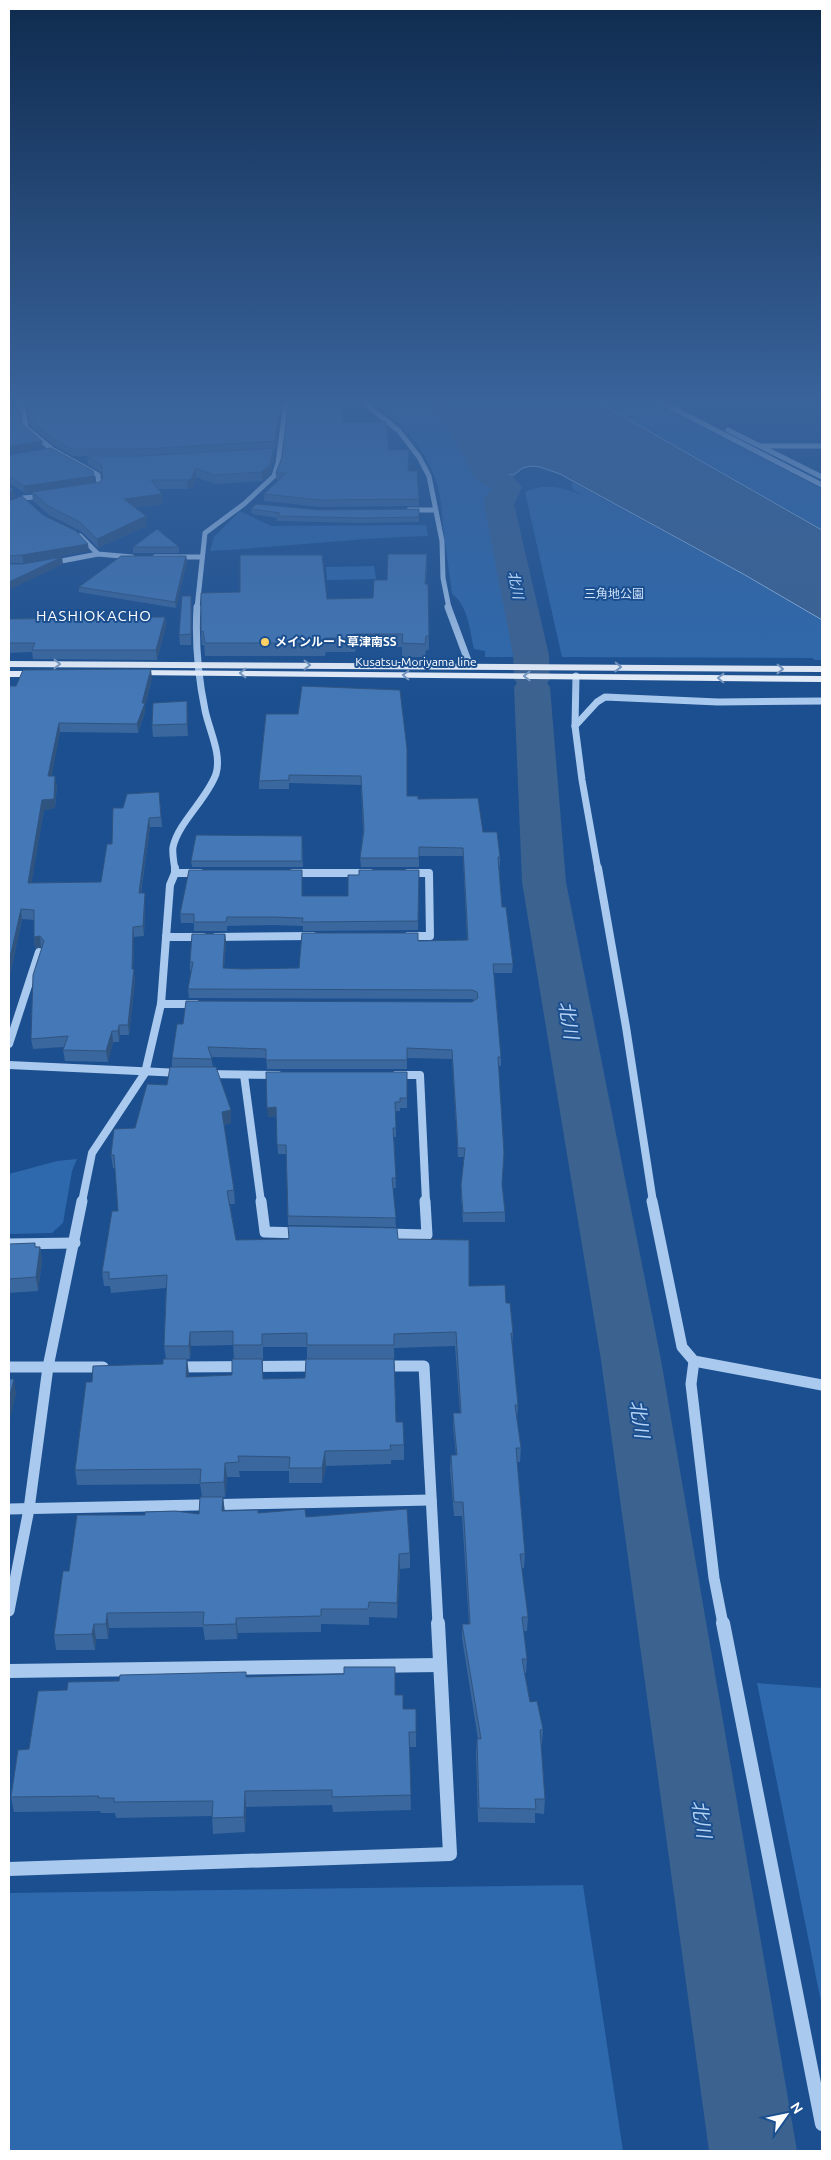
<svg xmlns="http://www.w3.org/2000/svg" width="831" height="2160" font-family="Ubuntu,'Noto Sans JP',sans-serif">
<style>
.green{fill:#2e69ad}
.water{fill:#3c6290;stroke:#9cc4f0}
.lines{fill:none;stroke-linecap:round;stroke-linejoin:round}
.river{fill:#3c6290;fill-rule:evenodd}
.minor-far4{stroke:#a9c9ee;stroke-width:5}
.minor-far3{stroke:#a9c9ee;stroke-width:7}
.minor-far2{stroke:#a9c9ee;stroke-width:8}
.minor-far1{stroke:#a9c9ee;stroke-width:11}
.minor{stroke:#a9c9ee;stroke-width:14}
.major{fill:#f0f6ff;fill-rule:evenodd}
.wall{fill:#3a679d;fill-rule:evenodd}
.shaded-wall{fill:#305480}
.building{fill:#4478b7;stroke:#305480}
.oneway{stroke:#7b9ac1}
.poi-dot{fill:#ffd166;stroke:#1b4f8f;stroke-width:2}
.labels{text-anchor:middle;stroke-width:4;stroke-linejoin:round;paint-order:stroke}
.far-park-label{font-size:12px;fill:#cfe3fa;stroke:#1b4f8f}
.far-poi-label{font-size:12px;font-weight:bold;fill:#fff;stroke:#1b4f8f;text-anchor:start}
.far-street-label{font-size:12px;fill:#fff;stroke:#1b4f8f}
.far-water-label{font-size:14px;font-style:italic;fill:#b5d3f5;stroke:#1b4f8f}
.far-quarter-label{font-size:15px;letter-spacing:1px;fill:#fff;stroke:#1b4f8f}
.near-water-label{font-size:19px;font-style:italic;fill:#b5d3f5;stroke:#1b4f8f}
</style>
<rect width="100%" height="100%" fill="#1b4f8f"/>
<g class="green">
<path d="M371,402H424C448,423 467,447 480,476L499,483L501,489L491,499L496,520L495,527L512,627L513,657H485V651L474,649C470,631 468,605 452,594C449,572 446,549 443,526C442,512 441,497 437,484C427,450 400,421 371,402Z"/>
<polygon points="600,402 654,402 822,489 822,529"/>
<path d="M572,482L744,575L822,621V660H815L812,658L562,657L525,492C547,482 566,488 586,497L572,489Z"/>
<path d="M240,511L271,526L426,525L428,536C355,538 283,547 210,551L214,537Z"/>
<polygon points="374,566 376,579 327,580 326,567"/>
<polygon points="77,1159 72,1171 63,1223 52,1233 9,1234 9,1174 57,1161"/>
<polygon points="757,1683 822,1688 822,2007"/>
<polygon points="583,1885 623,2151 9,2151 9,1893"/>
</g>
<path class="water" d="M430,402H598L822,530V620L745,575L560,474L540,467L530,466L523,468L513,475L482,474C474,446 453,419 430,402Z"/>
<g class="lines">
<polygon class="river" points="423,402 452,402 455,404 480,434 498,469 512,476 522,487 514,504 549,655 550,679 547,683 550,687 566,882 661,1360 797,2151 709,2151 601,1360 522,882 514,687 517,683 514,679 513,655 484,504 484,498 492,489 476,480 452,434"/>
<g class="minor-far4">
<polyline points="363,402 399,431 419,457 429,476 442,541 443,578 449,608"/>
<polyline points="661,402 822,485"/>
<polyline points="9,409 23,409 26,428 53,450 98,475 99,487 95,489"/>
<polyline points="728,430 822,477"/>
<polyline points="763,446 822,446"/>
<polyline points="9,504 23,498 45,496"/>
<polyline points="409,510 435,510"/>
<polyline points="80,536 98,554 132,557"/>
<polyline points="155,557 202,557"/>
<polyline points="51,563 98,554"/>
<polyline points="197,608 205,533 244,504 274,476 278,463 286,402"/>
</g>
<g class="minor-far3">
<polyline points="448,607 470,666"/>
<polyline points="576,676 575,726 582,780 598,870"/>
<polyline points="575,726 597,702 605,697 718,702 822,701"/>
<path d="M175,870C174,863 172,853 173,847C178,823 207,799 216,774C222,754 209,730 205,710C198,676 195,641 197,607"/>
</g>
<g class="minor-far2">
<polyline points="598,868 626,1027 653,1202"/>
<polyline points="175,873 200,873"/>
<polyline points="293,873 370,873"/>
<polyline points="408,873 429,873 430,936 408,936"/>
<polyline points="166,937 203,937"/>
<polyline points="216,937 313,936"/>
<polyline points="161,1004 196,1004"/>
<polyline points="9,1044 39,952"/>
<polyline points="9,1065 181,1073"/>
<polyline points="206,1074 278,1075"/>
<polyline points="244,1075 261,1202"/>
<polyline points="396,1075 420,1075 426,1202"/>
<polyline points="82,1202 92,1153 145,1073 161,1004 170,885 175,873 175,868"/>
</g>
<g class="minor-far1">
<polyline points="261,1201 265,1232 300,1233"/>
<polyline points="652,1201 682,1347 694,1361 822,1385"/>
<polyline points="386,1234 427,1235 425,1201"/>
<polyline points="9,1244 75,1243"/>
<polyline points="694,1361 691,1384 714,1578 723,1624"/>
<polyline points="384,1366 424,1366 438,1624"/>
<polyline points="9,1367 103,1367"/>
<polyline points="176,1367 316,1366"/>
<polyline points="9,1509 431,1500"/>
<polyline points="9,1611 29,1509 48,1367 82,1201"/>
</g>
<g class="minor">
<polyline points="723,1623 822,2124"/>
<polyline points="9,1671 439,1665"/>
<polyline points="9,1869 450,1854 438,1623"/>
</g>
<g class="major">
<polygon points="9,661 822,666 822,672 9,667"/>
<polygon points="135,670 822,676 822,682 132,675 131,673"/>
<polygon points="9,671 37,671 41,674 37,677 9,677"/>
</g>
</g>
<g class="wall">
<polygon points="9,402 114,402 105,405 9,405"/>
<polygon points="282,402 276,448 245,450 274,448 274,457 270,474 262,481 215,484 196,477 192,488 188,489 158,489 162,494 163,504 134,507 146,526 98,548 81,531 49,515 33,501 32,492 25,493 11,484 9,484 9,455 93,471 94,483 100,482 102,478 102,473 88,464 87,456 73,456 55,446 30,426 27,407 106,407 194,403 198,405"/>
<polygon points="343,422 389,450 409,471 419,499 419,506 320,507 264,501 264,494 278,480 276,480 276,473 282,457"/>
<polygon points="9,501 43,515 89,551 23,563 9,563"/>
<polygon points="251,509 320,510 419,509 419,522 362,523 277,521 277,518 252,514"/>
<rect x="133" y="547" width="46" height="6"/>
<polygon points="186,556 187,561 176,608 79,592 79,587"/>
<polygon points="427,566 426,584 428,584 429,650 426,650 425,657 402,657 402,647 356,647 355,652 326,652 325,656 205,656 204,645 202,645 201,632 327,599 373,598 387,580"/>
<polygon points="191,596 192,606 191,645 180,645 179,635"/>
<polygon points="165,617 166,626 157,660 33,659 32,652 9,653 9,619"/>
<polygon points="152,678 145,706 145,712 138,733 60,732 51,776 57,785 55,808 44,810 31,883 101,882 112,844 123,808 159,792 162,827 150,827 141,893 145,903 144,936 134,937 133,969 135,980 129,1035 120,1035 119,1042 113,1042 108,1062 65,1061 63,1050 64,1047 33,1049 31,1039 42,947 35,948 34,937 34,920 22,919 9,980 16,686"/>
<polygon points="188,713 188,736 153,737 152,725"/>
<path d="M266,714L407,796L418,799L483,832L500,857V866H499L502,907L513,964L512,973H493L501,1057V1066H498L502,1185L505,1212V1222H463L461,1196L464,1157H458L452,1059L407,1058V1069H267L266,1058L211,1057L213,1067L231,1110V1123L224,1125L234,1190L235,1204H230L236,1240L398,1239L469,1286L506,1303L513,1333L512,1346L518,1405L517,1419H516L521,1448L520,1462H517L525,1554L524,1568H521L528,1617L527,1631H523L527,1659L526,1673H524L530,1702L543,1729L542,1744H541L545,1799L544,1814L535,1813V1823L478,1822L476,1753L477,1739H478L462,1638V1624H469L462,1516H454L450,1469L451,1455H456L453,1427V1413H460L455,1346L394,1348L396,1422L404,1445V1460H391V1464L326,1466L322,1483H289V1471H239L240,1477H227L225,1497H223L224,1511L306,1517L410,1553V1568L400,1569L397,1618L369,1617V1625L321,1624V1632L238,1633L237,1639L205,1640L203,1627L109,1628L108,1639H96L95,1650H56L54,1635L69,1571L199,1514L202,1497L200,1484L77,1485L75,1470L92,1382L163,1364L166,1359L164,1346L166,1288L111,1293L110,1286H104L102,1272L118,1211L115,1168H113L111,1155L135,1128L167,1085L172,1067V1058L183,1024L472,1002L474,1000L472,999L189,998L188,989L191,971H190V962L225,934L226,943L224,968L242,969L299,968L418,941L467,940L463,856H419V867H361L360,858L363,832L361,785L289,783V789H259V781ZM233,1345L234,1359L232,1375L188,1377L187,1359H190L191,1346ZM263,1347H307V1359L305,1378L263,1379Z"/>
<polygon points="302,836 303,867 192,867 191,861"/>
<polygon points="419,870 418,930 303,931 303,926 273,925 227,926 227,931 194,931 194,923 181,923 180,914 303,896 348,896 359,875"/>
<polygon points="407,1072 407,1108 400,1108 400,1111 396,1111 396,1137 394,1137 396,1188 393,1188 396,1227 288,1225 286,1154 278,1154 276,1116 268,1117"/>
<polygon points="9,1244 40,1247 42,1261 38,1291 9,1293"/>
<polygon points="247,1677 395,1695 403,1709 416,1709 416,1747 409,1747 411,1810 333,1812 332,1805 246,1807 245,1832 213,1834 212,1816 116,1818 115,1813 101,1813 100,1811 14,1812 11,1797 29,1749 67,1690"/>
</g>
<g class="shaded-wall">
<polygon points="105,402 114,402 105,405"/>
<polygon points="281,402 282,402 276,448 275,441"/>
<polygon points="42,441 43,447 9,453 9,446"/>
<polygon points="274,448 274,457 270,474 262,481 262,472"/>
<polygon points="196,468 196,477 192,488 188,489 187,480"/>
<polygon points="94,476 94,483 25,493 24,486"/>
<polygon points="14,490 15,497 9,500 9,492"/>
<polygon points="162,494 163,504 125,508 124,499"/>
<polygon points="146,516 146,526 98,548 97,539"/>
<polygon points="88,544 89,551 23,563 22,555"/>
<polygon points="186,556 187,561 176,608 175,602"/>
<polygon points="62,557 63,564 9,590 9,582"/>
<polygon points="191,596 192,606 191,645"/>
<polygon points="165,617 166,626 157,660 156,650"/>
<polygon points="151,669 152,678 145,706 145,712 138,733 137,724"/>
<polygon points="187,701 188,713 188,736 187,724"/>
<polygon points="59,723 60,732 50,786 48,776"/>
<polygon points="55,776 57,785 55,808 44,810 30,893 28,883 42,800"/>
<polygon points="149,818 150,827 139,903 139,893"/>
<polygon points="145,893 145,903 144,936 143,926"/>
<polygon points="21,909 22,919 9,980 9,962"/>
<polygon points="133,927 134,937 133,974 134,969 135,980 129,1035 128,1025 132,969"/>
<polygon points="225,934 226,943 223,977 223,968"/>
<polygon points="40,936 41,947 35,948 34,937"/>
<polygon points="119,1025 120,1035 119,1042 118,1031"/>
<polygon points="112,1031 113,1042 108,1062 106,1051"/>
<polygon points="276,1107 276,1116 268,1117 267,1108"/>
<polygon points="231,1110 231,1123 223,1125 222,1112"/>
<polygon points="40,1247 42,1261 38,1291 36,1277"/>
<polygon points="190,1332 191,1346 190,1359 189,1346"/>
<polygon points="187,1359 189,1374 187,1392 186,1377"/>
<polygon points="14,1379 16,1394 9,1423 9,1399"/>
<polygon points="325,1451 326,1466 322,1483 322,1468"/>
<polygon points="225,1463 227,1477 225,1497 224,1482"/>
<polygon points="223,1497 225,1512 222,1511"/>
<polygon points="399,1554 400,1569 397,1618 397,1603"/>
<polygon points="107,1613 109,1628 108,1639 106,1624"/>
<polygon points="236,1618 238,1633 237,1639 236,1624"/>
<polygon points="94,1624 96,1639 95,1650 92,1634"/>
<polygon points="245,1791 246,1807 245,1832 244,1817"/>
</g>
<g class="building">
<polygon points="119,402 193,402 198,405 199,402 281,402 275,441 143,449 72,449 55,440 29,419 27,407 106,407"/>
<polygon points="289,402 343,402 343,422 386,422 389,450 409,450 408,471 417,471 419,499 320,500 264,494 286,473 276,473 282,457"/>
<polygon points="9,406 19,407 22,424 42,441 9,446"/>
<polygon points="51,448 93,471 94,476 24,486 10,477 9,477 9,455"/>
<polygon points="274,448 270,465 262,472 214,475 196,468 191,479 187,480 151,480 162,494 124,499 146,516 97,539 80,522 48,506 32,492 100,482 103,478 101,464 87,456 143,456"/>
<polygon points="9,486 14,490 9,492"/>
<polygon points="22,496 43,515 76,531 88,544 22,555 9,556 9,501"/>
<polygon points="256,504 320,510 419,509 419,517 362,518 277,516 280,513 251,509"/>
<polygon points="157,529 179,547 133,547"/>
<polygon points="388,554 427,554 425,584 428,584 429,636 426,636 425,644 402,643 403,634 355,634 355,638 325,638 325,643 205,643 203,631 201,632 201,593 240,592 240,555 322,555 327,599 373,598 374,580 387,580"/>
<polygon points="121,556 186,556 175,602 79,587"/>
<polygon points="62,557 9,582 9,564 23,564"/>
<polygon points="182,596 191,596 191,634 179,635"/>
<polygon points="165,617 156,650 32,650 35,643 9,643 9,619"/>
<polygon points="151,669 142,703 145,703 137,724 59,723 48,776 55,776 54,799 42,800 28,883 101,882 107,844 112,844 113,808 123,808 127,794 159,792 161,817 149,818 139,893 145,893 143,926 133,927 132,969 134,969 128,1025 119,1025 118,1031 112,1031 106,1051 63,1050 68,1036 31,1039 33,975 44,941 40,936 34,937 34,910 21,909 9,962 9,686 16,686 23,670"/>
<polygon points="302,686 400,690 407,749 407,796 418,796 418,799 478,798 483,832 497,832 500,857 498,857 502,907 506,907 513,964 493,964 501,1057 498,1057 504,1153 502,1184 505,1212 463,1213 461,1186 465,1148 458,1148 452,1050 407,1048 407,1060 266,1060 266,1049 208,1047 212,1059 172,1058 177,1024 183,1024 186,1001 472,1002 478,998 477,992 472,990 188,989 193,962 190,962 192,934 225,934 223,968 242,969 299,968 302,933 418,933 418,941 468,940 463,848 419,847 419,858 360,858 364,830 361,776 289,775 289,780 259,781 266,714 298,714"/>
<polygon points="187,701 187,724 152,725 153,703"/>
<polygon points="196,835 302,836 302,861 191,861"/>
<polygon points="189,870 302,870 302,896 348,896 348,875 359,875 359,870 419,870 418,921 302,922 303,918 272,917 227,917 226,922 194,922 194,914 180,914"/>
<polygon points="170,1067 216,1067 231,1110 222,1112 234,1190 227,1191 236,1240 289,1239 288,1226 397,1228 398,1239 469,1240 469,1286 505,1285 506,1303 510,1303 513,1333 511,1333 518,1405 515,1405 521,1448 516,1448 525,1554 520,1554 528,1617 522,1617 527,1659 522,1659 530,1702 537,1701 543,1729 540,1730 545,1799 535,1799 536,1809 479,1808 477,1739 481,1739 462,1624 470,1624 463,1502 454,1502 451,1455 457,1455 453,1413 461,1413 456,1332 394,1334 394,1345 307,1345 307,1333 262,1334 262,1345 233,1345 233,1331 190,1332 189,1346 164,1346 167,1275 109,1279 109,1272 102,1272 112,1211 118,1211 114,1155 111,1155 114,1129 135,1128 147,1084 167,1085"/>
<polygon points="266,1072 407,1072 407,1098 400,1098 400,1102 395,1102 396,1128 393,1128 396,1178 392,1178 396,1218 288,1216 286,1145 277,1145 276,1107 267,1108"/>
<polygon points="35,1243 35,1247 40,1247 36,1277 9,1279 9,1244"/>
<polygon points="163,1359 187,1359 186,1377 232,1375 232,1359 262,1359 263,1379 305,1378 306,1359 394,1359 396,1422 403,1422 404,1445 390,1445 391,1450 325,1451 322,1468 289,1468 290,1457 238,1456 239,1462 225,1463 224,1482 200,1483 201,1469 75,1470 86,1382 92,1382 93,1366 163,1364"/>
<polygon points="9,1379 14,1379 9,1399"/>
<polygon points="200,1497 223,1497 222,1511 258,1510 258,1513 305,1509 306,1517 407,1509 410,1553 399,1554 397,1603 369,1602 368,1609 321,1609 321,1616 236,1618 236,1624 203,1625 204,1612 107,1613 106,1624 94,1624 92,1634 54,1635 63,1571 69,1571 77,1515 145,1515 145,1512 175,1511 199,1514"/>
<polygon points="344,1667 395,1667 395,1695 403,1695 403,1709 416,1709 416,1732 409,1732 411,1795 332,1797 332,1790 245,1791 244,1817 212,1818 213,1801 114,1802 114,1798 98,1798 99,1796 11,1797 18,1750 29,1749 38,1691 67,1690 68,1682 119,1681 120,1675 246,1672 246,1677 344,1674"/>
</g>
<defs><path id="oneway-chevron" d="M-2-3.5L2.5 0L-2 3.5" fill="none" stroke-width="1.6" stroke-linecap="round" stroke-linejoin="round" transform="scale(1.25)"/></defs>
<g class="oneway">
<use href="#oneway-chevron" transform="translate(57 664)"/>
<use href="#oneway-chevron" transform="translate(307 665)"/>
<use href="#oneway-chevron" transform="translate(618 667) rotate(1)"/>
<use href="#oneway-chevron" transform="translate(780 669) rotate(1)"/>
<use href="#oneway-chevron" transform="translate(243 673) rotate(-179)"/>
<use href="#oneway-chevron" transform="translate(406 675) rotate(-179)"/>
<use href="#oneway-chevron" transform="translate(527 676) rotate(-180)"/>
<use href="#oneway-chevron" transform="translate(721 678) rotate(-179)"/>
</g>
<linearGradient id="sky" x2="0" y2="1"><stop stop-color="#0f2b4f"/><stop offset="0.57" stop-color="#39639b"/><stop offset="1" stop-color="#39639b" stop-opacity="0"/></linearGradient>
<rect width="831" height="704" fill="url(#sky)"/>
<circle class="poi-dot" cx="265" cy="642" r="5"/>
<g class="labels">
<g class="far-park-label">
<text x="614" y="598">三角地公園</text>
</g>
<g class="far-poi-label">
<text x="275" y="646">メインルート草津南SS</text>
</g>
<g class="far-street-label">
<text x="416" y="666">Kusatsu-Moriyama line</text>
</g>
<g class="far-water-label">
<text transform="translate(516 585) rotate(78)" y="5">北川</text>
</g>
<g class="far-quarter-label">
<text x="94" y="621">HASHIOKACHO</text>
</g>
<g class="near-water-label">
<text transform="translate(569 1020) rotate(80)" y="7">北川</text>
<text transform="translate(640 1419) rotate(81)" y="7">北川</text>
<text transform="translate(702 1819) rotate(81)" y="7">北川</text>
</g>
</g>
<rect width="831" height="2160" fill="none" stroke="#ffffff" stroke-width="20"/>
<g transform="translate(786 2115) rotate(57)" stroke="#1b4f8f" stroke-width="4" paint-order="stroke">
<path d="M0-4L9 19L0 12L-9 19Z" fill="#ffffff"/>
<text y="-8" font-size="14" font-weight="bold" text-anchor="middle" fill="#ffffff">N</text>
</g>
</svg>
